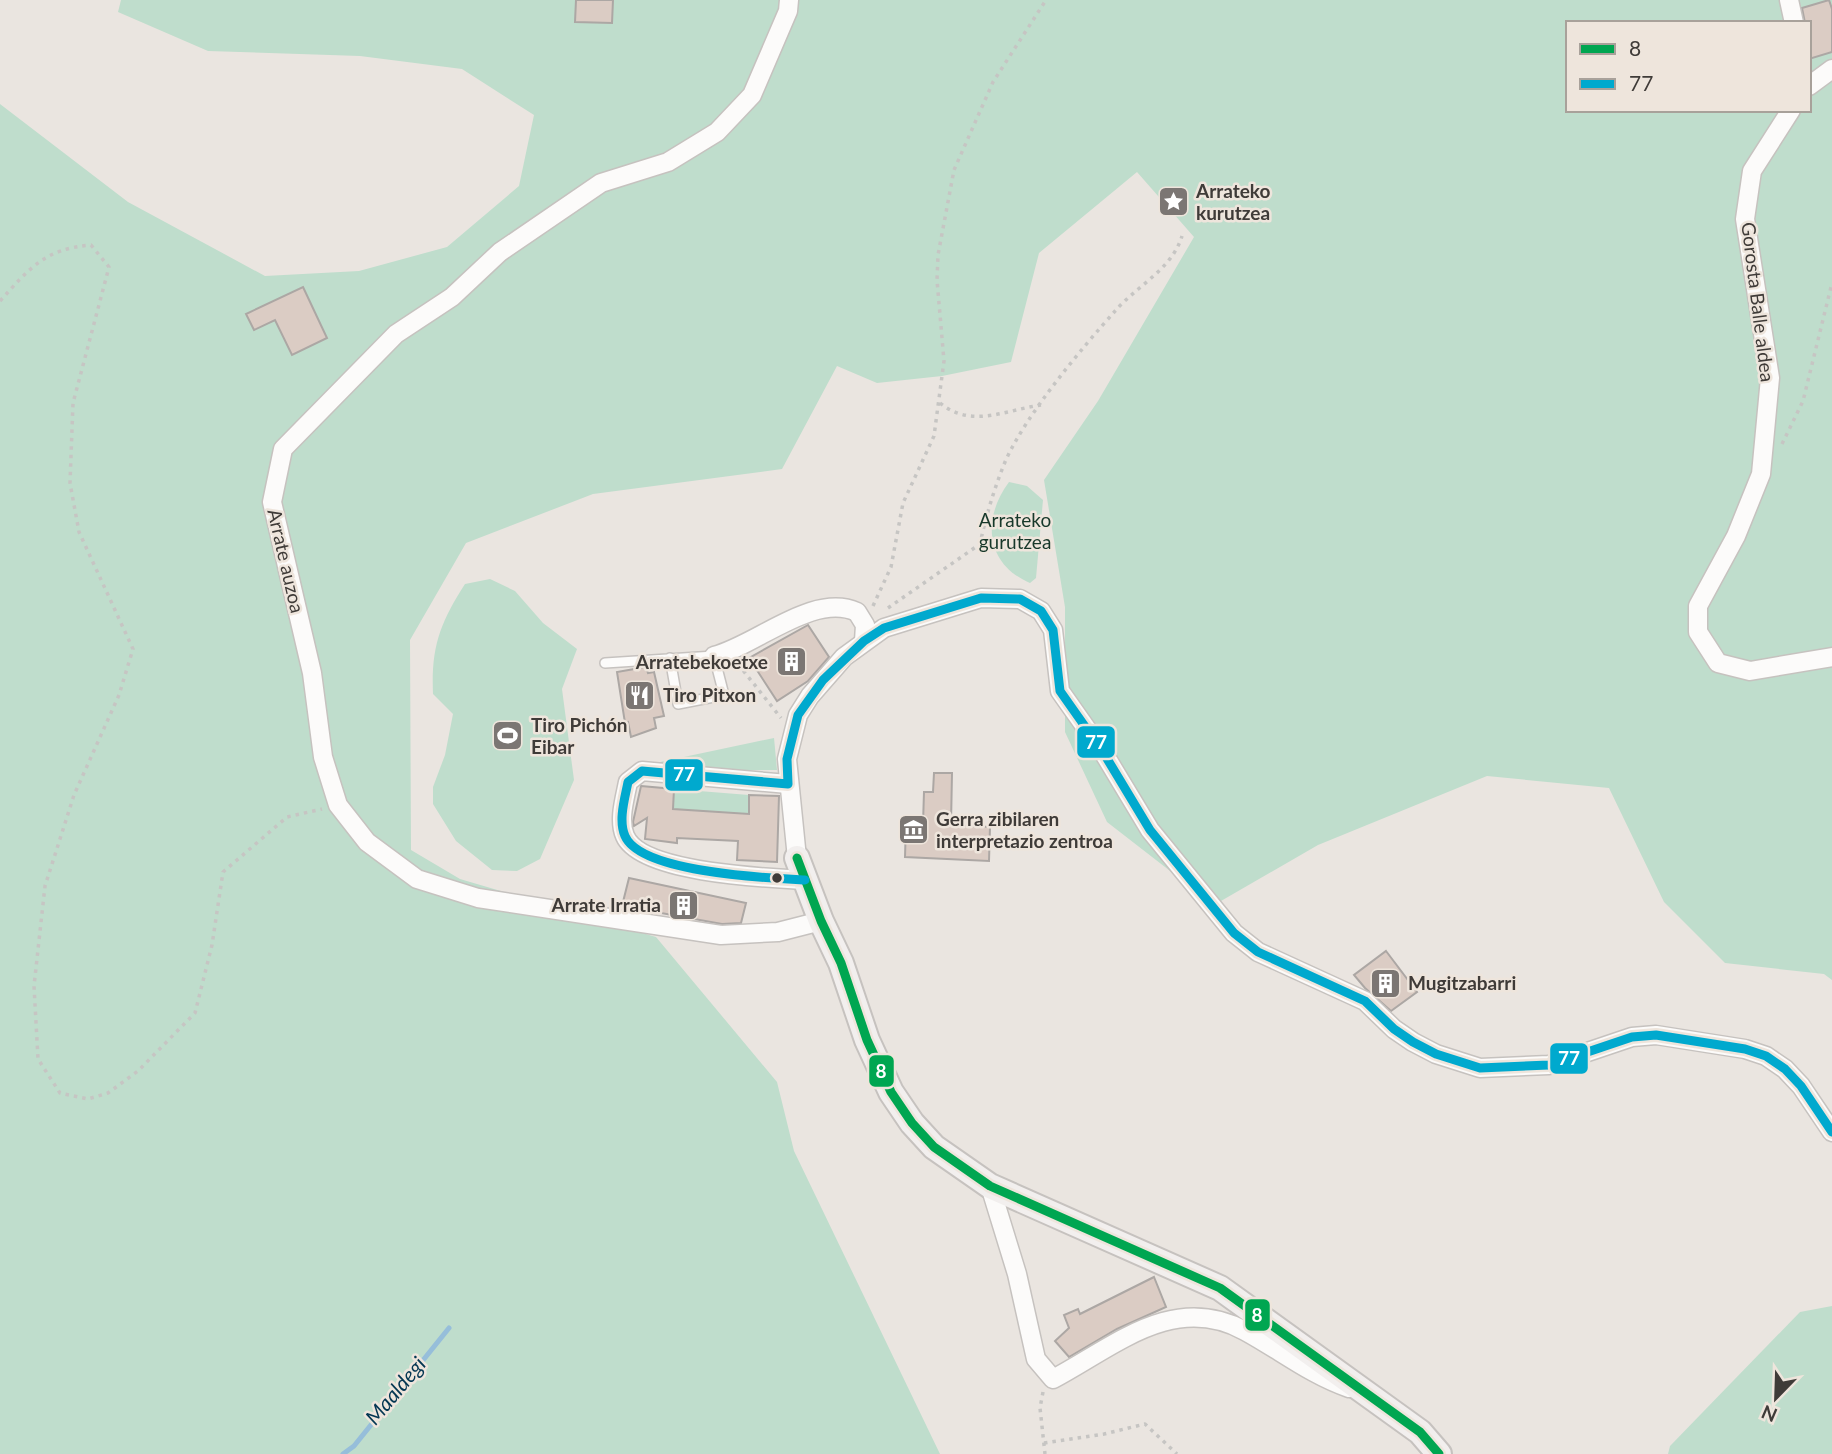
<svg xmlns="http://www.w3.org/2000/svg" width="1832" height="1454" font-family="Lato,sans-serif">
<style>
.green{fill:#bfddcc;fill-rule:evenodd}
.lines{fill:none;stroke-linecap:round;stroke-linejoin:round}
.stream{stroke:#96beda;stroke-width:5}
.building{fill:#dbccc4;stroke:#aca7a4;stroke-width:2}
.lane-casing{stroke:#c6c2bf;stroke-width:12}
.street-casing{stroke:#c6c2bf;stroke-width:21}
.secondary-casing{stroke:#c6c2bf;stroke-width:28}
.path{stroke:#c6c5c3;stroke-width:3.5;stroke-dasharray:3.5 5;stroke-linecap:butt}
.lane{stroke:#fcfbfa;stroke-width:9}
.street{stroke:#fcfbfa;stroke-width:18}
.secondary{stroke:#f2efee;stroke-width:24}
.bus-1-casing{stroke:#eee5dc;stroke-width:14}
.bus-2-casing{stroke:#eee5dc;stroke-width:14}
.bus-1{stroke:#00a651;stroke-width:9}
.bus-2{stroke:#00a9ce;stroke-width:9}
.bus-dot{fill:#3f3b38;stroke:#eee5dc;stroke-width:2.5}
.labels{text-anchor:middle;stroke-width:5;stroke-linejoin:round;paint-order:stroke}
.poi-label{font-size:19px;font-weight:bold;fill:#3f3b38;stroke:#eee5dc;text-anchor:start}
.street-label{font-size:19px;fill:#3f3b38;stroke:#eee5dc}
.park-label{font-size:19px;fill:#17382a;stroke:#eee5dc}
.water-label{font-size:21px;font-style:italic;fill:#033652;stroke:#eee5dc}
.line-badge{stroke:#eee5dc;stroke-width:2.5}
.badge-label{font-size:19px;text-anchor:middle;font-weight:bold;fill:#fff}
</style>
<rect width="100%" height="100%" fill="#eae5e0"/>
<g class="green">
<path d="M121,0H1832V980L1824,974L1725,963L1664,902L1609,788L1487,776L1318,845L1214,905L1107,822L1065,732V607L1044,480L1098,401L1194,237L1137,172L1039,253L1011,362L942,376L877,383L837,366L782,469L593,494L466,543L410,640L411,850L460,879L656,937L777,1082L794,1151L940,1454H0V104L128,202L265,276L359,271L447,247L519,186L534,115L462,69L360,56L208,51L118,12ZM1568,23H1809V110H1568Z"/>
<path d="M1009,482L1027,486L1043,500L1036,578L1030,583C985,564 982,518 1009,482Z"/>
<path d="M490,579L515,591L543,623L577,649L562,689L574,780L540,859L517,871L492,870L456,841L433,804V787L445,755L453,714L433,694C431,647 440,623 465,584Z"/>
<polygon points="774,738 777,770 646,770 646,765"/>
<polygon points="674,789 749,795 749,814 673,809"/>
<polygon points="1832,1306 1832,1454 1668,1454 1670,1446 1800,1312"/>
</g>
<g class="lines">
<polyline class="stream" points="343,1454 354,1446 449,1328"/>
</g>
<g class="building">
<polygon points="576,0 613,0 612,23 575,22"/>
<polygon points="1829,0 1832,9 1832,52 1809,59 1809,23 1805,23 1802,8"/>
<polygon points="303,287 327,338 292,355 275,320 254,330 246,314"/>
<polygon points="808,625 829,657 808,681 777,701 749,658"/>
<polygon points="646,667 648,673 654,672 664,716 654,718 656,728 631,737 628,722 625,723 617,672"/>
<polygon points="934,773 952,773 951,825 990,827 989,861 905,857 906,823 923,824 924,792 933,792"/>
<polygon points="641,786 674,789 673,809 749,814 749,795 779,796 777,862 737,860 738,841 677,838 677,843 645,839 647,818 634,826 633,822"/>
<polygon points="629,878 746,903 741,923 722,924 622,906"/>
<polygon points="1386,951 1417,992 1391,1011 1365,988 1354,975"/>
<polygon points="1154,1277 1166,1307 1117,1329 1069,1357 1055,1341 1069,1328 1064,1315 1078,1309 1080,1314"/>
</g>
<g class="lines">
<defs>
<polyline id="lane" points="605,663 714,656 724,695 678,704 670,658"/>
<g id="street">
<polyline points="789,0 788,11 752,95 717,132 668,162 601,183 500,252 452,297 396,334 283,449 272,502 312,673 323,757 338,805 367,842 417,879 478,898 721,935 778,932 821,921"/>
<polyline points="1789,0 1794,23"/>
<polyline points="1809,86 1832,69"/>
<polyline points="1791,110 1752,171 1745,219 1770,378 1761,474 1736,536 1698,606 1698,632 1718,663 1750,671 1832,657"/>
<path d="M714,656C757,645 813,592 857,612L865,625L864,641"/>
<path d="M788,784L642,771L628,782C625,798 618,820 625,836C641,873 768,878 805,880"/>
<polyline points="797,858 787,759 798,715 810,696 844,657 884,628 981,598 1020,599 1041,611 1053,630 1060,691 1103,752 1150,830 1234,933 1258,952 1365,1001 1394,1029 1413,1042 1436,1054 1480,1068 1549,1065 1632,1037 1656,1035 1745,1049 1766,1056 1785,1069 1801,1086 1832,1132"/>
<path d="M990,1186L1017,1274L1036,1359L1053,1379C1115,1346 1174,1292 1245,1331C1280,1350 1311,1375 1349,1388"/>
</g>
<polyline id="secondary" points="797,858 821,921 841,963 867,1040 891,1092 912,1123 934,1147 990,1186 1220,1288 1420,1432 1439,1454"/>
</defs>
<use href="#lane" class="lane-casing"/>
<use href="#street" class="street-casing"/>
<use href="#secondary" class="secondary-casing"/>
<g class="path">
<path d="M0,301C30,268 44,249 91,245L109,267L73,403L70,483L79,532L133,649L119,695L74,795L45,886L34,986L38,1059L60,1093L88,1099L108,1093L138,1071L195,1013L212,945L223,872L287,817L322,809"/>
<path d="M940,403C972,429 1005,410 1041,405"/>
<polyline points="1782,444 1803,401 1832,283"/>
<polyline points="873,606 891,567 903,503 934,436 944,361 937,280 938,255 954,170 993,82 1046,0"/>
<path d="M888,608L980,544C986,516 994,489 1005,462C1025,416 1081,349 1116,310C1138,285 1172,269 1182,236"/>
<polyline points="738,664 781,718"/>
<polyline points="1043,1392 1040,1408 1045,1454"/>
<polyline points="1044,1443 1104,1434 1145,1424 1177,1454"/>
</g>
<use href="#lane" class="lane"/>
<use href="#street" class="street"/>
<use href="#secondary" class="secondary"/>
<defs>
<polyline id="bus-1" points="797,858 821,921 841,963 867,1040 891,1092 912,1123 934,1147 990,1186 1220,1288 1420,1432 1439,1454"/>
<path id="bus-2" d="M805,880C768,878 641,873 625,836C618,820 625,798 628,782L642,771L788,784L787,759L798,715L823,680L864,641L884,628L981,598L1020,599L1041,611L1053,630L1060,691L1103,752L1150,830L1234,933L1258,952L1365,1001L1394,1029L1413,1042L1436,1054L1480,1068L1549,1065L1632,1037L1656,1035L1745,1049L1766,1056L1785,1069L1801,1086L1832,1132"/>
</defs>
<use href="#bus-1" class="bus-1-casing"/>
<use href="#bus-2" class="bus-2-casing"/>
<use href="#bus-1" class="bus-1"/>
<use href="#bus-2" class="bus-2"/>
</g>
<defs>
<symbol id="sight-square" viewBox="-11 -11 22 22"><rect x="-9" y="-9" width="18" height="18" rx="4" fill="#7b7673" stroke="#eee5dc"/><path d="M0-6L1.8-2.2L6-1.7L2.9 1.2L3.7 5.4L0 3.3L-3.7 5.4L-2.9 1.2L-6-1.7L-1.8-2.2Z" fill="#fff"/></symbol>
<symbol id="building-square" viewBox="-11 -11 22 22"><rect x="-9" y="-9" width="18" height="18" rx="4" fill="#7b7673" stroke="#eee5dc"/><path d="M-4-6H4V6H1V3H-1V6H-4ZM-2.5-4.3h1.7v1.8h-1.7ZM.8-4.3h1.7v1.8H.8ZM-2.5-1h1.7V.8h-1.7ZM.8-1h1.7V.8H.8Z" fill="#fff"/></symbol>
<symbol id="restaurant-square" viewBox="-11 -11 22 22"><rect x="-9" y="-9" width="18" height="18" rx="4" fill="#7b7673" stroke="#eee5dc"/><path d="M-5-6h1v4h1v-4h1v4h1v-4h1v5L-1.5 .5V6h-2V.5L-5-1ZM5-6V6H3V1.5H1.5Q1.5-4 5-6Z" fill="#fff"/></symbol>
<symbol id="stadium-square" viewBox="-11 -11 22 22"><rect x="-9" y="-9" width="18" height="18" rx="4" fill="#7b7673" stroke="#eee5dc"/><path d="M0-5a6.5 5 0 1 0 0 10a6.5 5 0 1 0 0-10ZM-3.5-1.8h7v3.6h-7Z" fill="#fff"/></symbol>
<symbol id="museum-square" viewBox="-11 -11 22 22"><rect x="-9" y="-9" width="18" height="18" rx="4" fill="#7b7673" stroke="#eee5dc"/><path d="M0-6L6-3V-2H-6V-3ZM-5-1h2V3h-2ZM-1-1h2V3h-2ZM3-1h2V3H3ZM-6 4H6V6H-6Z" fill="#fff"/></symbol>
</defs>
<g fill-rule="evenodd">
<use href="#sight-square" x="1156" y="184" width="35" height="35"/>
<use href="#building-square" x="774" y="644" width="35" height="35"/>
<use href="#restaurant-square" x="622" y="678" width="35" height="35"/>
<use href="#stadium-square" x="490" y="718" width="35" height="35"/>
<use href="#museum-square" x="896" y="812" width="35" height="35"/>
<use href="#building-square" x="666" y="888" width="35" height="35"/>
<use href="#building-square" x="1368" y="966" width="35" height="35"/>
</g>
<circle class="bus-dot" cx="777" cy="878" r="6"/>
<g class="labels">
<g class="poi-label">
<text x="1196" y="198">Arrateko<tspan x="1196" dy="22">kurutzea</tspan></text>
<text x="768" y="669" text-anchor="end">Arratebekoetxe</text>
<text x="663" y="702">Tiro Pitxon</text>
<text x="531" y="732">Tiro Pichón<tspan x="531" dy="22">Eibar</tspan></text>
<text x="936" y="826">Gerra zibilaren<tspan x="936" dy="22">interpretazio zentroa</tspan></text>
<text x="661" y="912" text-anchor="end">Arrate Irratia</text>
<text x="1408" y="990">Mugitzabarri</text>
</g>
<g class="street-label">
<text transform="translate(1758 302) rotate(83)" y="7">Gorosta Balle aldea</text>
<text transform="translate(286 561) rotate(77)" y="7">Arrate auzoa</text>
</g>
<g class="park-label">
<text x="1015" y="527">Arrateko<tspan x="1015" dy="22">gurutzea</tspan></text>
</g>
<g class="water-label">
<text transform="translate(396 1391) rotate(-50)" y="7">Maaldegi</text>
</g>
</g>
<g class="line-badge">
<rect x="1076" y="725" width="40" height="34" rx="7" fill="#00a9ce"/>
<rect x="664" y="758" width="40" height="34" rx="7" fill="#00a9ce"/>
<rect x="1549" y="1042" width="40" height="33" rx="7" fill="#00a9ce"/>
<rect x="868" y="1054" width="27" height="34" rx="7" fill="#00a651"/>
<rect x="1244" y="1298" width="27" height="34" rx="7" fill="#00a651"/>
</g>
<g class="badge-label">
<text x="1096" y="749">77</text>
<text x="684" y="781">77</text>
<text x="1569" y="1065">77</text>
<text x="881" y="1078">8</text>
<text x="1257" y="1322">8</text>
</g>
<rect x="1566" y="21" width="245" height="91" fill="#eee5dc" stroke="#a8a19a" stroke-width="2"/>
<rect x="1580" y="44" width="35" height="10" fill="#00a651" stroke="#a8a19a" stroke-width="2"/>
<text x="1629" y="56" font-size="21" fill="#3f3b38">8</text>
<rect x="1580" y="79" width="35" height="10" fill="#00a9ce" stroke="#a8a19a" stroke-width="2"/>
<text x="1629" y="91" font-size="21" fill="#3f3b38">77</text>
<g transform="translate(1776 1398) rotate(203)" stroke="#eee5dc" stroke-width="5" paint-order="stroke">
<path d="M0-5L12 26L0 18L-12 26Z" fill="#3f3b38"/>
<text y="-10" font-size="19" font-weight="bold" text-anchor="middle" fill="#3f3b38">N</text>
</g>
</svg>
